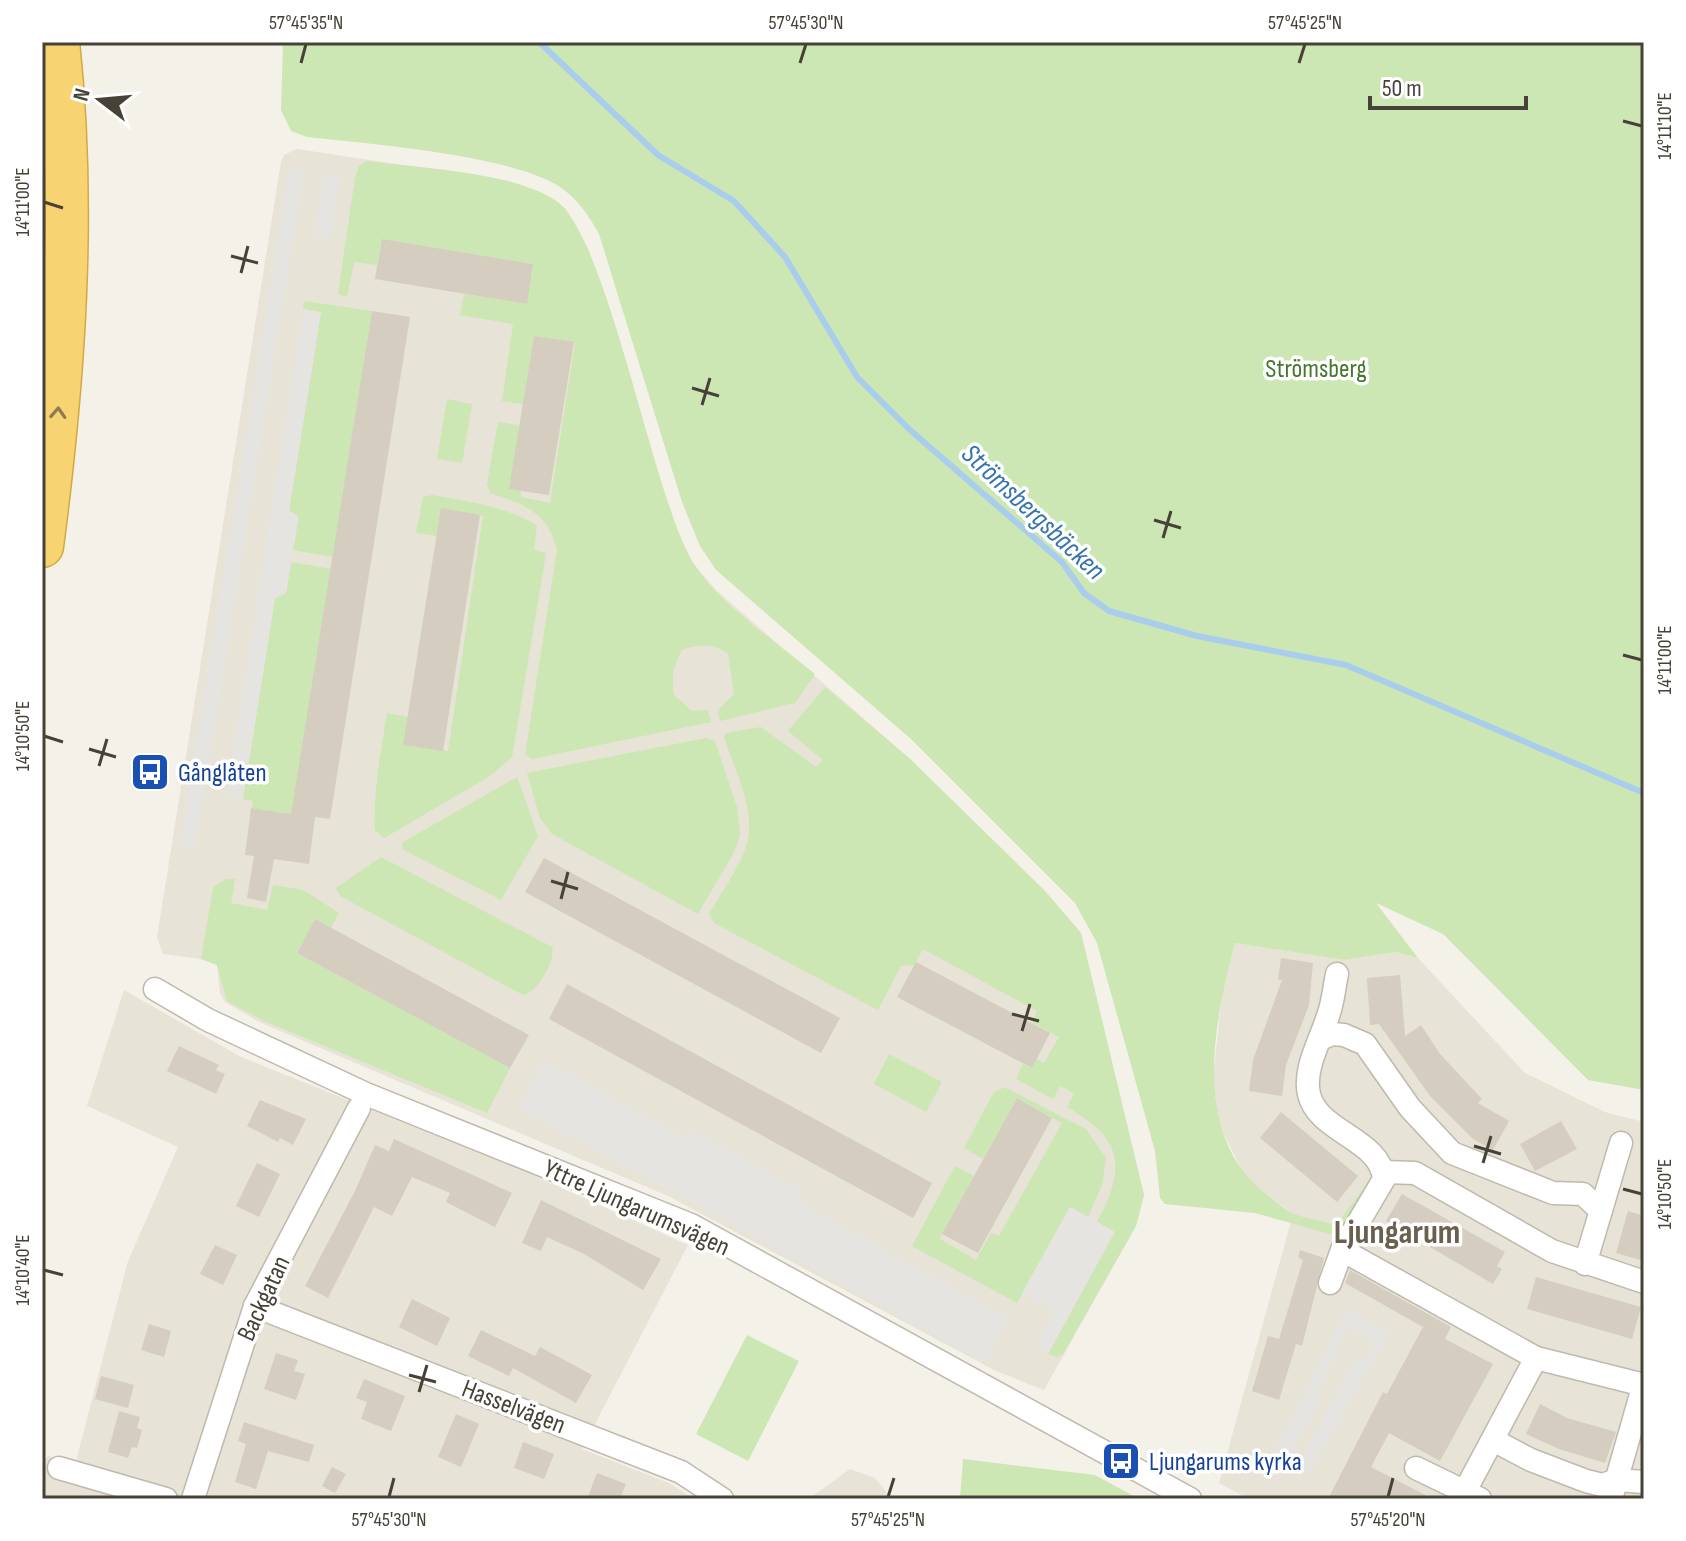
<svg xmlns="http://www.w3.org/2000/svg" width="1686" height="1541" font-family="'Sofia Sans Condensed',sans-serif">
<style>
.residential{fill:#e7e3d7}
.green{fill:#cce6b4}
.parking{fill:#e5e4e0}
.lines{fill:none;stroke-linecap:round;stroke-linejoin:round}
.stream{stroke:#a8cded;stroke-width:6}
.building{fill:#d5cdbf}
.street-casing{stroke:#bfb9ac;stroke-width:25}
.highway-casing{stroke:#d6a841;stroke-width:45}
.street{stroke:#fff;stroke-width:22}
.highway{stroke:#f7d371;stroke-width:42}
.oneway{stroke:#8d7c4f}
.ticks{fill:none;stroke:#474238;stroke-width:3}
.labels{text-anchor:middle;stroke-width:7;stroke-linejoin:round;paint-order:stroke}
.park-label{font-size:26px;fill:#44762d;stroke:#fff}
.transit-label{font-size:26px;fill:#164399;stroke:#fff;text-anchor:start}
.street-label{font-size:26px;fill:#474238;stroke:#fff}
.water-label{font-size:28px;font-style:italic;fill:#3574ae;stroke:#fff}
.district-label{font-size:34px;font-weight:bold;fill:#69604f;stroke:#fff}
.neatline{fill:none;stroke:#474238;stroke-width:3}
.ticks-label{font-size:20px;text-anchor:middle;fill:#474238}
</style>
<rect width="100%" height="100%" fill="#f4f1e9"/>
<g class="residential">
<polygon points="297,149 509,181 546,195 566,209 589,250 671,519 692,562 716,590 909,758 1045,891 1081,933 1144,1195 1136,1226 1044,1390 996,1371 668,1196 259,1022 225,1002 220,993 217,965 201,959 163,954 157,937 281,162 284,155"/>
<polygon points="1235,943 1344,960 1396,952 1418,958 1525,1073 1605,1112 1644,1122 1644,1499 1249,1499 1219,1483 1293,1214 1246,1179 1218,1122 1213,1078 1222,994"/>
<polygon points="124,990 241,1057 524,1171 688,1245 582,1449 669,1483 694,1499 42,1499 42,1461 48,1456 76,1461 128,1261 178,1147 87,1106"/>
<polygon points="850,1469 875,1478 892,1499 809,1499"/>
</g>
<g class="green">
<path d="M283,42H1644V1090L1588,1080L1443,934L1376,903L1418,958L1396,952L1344,960L1235,943C1213,1026 1190,1138 1269,1196C1277,1202 1285,1210 1294,1214C1307,1219 1323,1221 1336,1225L1376,1172L1341,1237L1255,1213L1165,1204L1160,1198L1155,1151L1097,943L1075,903L911,739L716,570L700,546L682,502L599,234C589,216 578,199 560,187C512,155 369,144 307,137L291,131L281,110Z"/>
<path d="M367,161C418,168 513,172 555,200C607,234 651,488 691,559C715,602 777,642 815,674L795,703L720,721L718,710L734,694L728,654C713,643 699,644 682,650C674,664 671,678 674,695L692,711L708,710L711,722L532,759L525,755L557,550C548,512 524,504 490,493L487,484L498,422L519,425L521,497L550,503L575,343L534,336L523,404L502,401L513,324L460,315L464,294L526,304L533,264L382,239L377,265L354,262L347,297L338,294L355,178L359,166Z"/>
<polygon points="304,301 372,311 333,557 293,550 298,516 289,511 321,313 303,309"/>
<polygon points="447,399 472,404 462,463 437,459"/>
<path d="M432,495C469,502 504,506 537,525L534,550L546,553L512,757L490,776L384,838L375,830C373,791 381,752 387,713L408,717L404,745L448,751L483,516L442,509L437,536L416,533L423,497Z"/>
<polygon points="291,562 331,569 291,814 252,808 253,801 243,799 275,598 286,593"/>
<path d="M825,687L909,758L1045,891L1081,933L1144,1195L1136,1226L1063,1354L1057,1357L1048,1354L1114,1232L1097,1222C1127,1166 1123,1139 1067,1107L1074,1093L1060,1086L1053,1099L1016,1079L1023,1064L1031,1068L1036,1059L1044,1063L1059,1037L1032,1023L1037,1011L923,949L914,965L901,966L878,1010L714,923L709,914C721,893 738,870 746,847C758,813 734,769 724,737L726,733L761,727L816,767L823,760L788,731Z"/>
<polygon points="706,738 715,741 737,807 740,835 733,854 698,914 552,834 540,818 527,773"/>
<polygon points="517,777 538,836 501,900 402,849 403,842"/>
<path d="M381,857L552,947C556,961 537,993 523,995L340,896L336,888Z"/>
<polygon points="226,879 235,879 231,903 267,910 273,885 303,890 339,913 331,928 315,919 297,953 510,1068 487,1113 264,1021 227,1001 217,965 201,959 212,893 214,886"/>
<polygon points="889,1054 942,1082 926,1112 874,1084"/>
<polygon points="1004,1087 1086,1129 1106,1158 1102,1185 1088,1217 1070,1207 1017,1303 912,1246 955,1166 974,1176 940,1239 976,1260 991,1233 999,1236 1062,1123 1017,1098 983,1159 964,1148 994,1092"/>
<polygon points="747,1335 799,1361 748,1461 696,1434"/>
<polygon points="963,1459 1095,1475 1139,1499 960,1499"/>
</g>
<g class="parking">
<polygon points="289,169 304,171 195,848 180,845"/>
<polygon points="324,173 340,176 330,239 314,236"/>
<polygon points="303,309 321,312 289,510 298,516 298,521 286,593 275,598 243,799 226,797"/>
<polygon points="543,1059 683,1137 696,1132 801,1190 799,1202 1009,1319 986,1363 518,1108"/>
<polygon points="1070,1207 1115,1232 1048,1354 1035,1346 1054,1311 1022,1293"/>
<polygon points="1347,1309 1390,1333 1308,1475 1296,1468 1356,1357 1363,1361 1374,1342 1349,1327 1318,1391 1323,1395 1287,1466 1271,1456"/>
</g>
<g class="lines">
<polyline class="stream" points="539,42 658,155 734,201 785,257 857,377 910,430 1062,562 1084,593 1109,611 1197,636 1346,665 1644,793"/>
</g>
<g class="building">
<polygon points="382,239 533,264 527,304 375,279"/>
<polygon points="372,311 410,317 330,819 315,817 309,864 274,859 266,902 247,898 254,856 245,855 251,808 291,814"/>
<polygon points="534,336 574,342 549,495 509,489"/>
<polygon points="441,508 480,515 443,751 403,745"/>
<polygon points="544,858 840,1018 821,1053 525,892"/>
<polygon points="315,919 529,1035 510,1068 297,953"/>
<polygon points="1281,958 1313,963 1309,1005 1286,1065 1282,1096 1249,1091 1253,1060 1282,980 1278,980"/>
<polygon points="916,962 1050,1033 1032,1068 897,997"/>
<polygon points="1400,975 1405,1036 1421,1025 1440,1054 1482,1099 1478,1103 1509,1121 1493,1150 1473,1139 1430,1096 1379,1024 1370,1025 1367,978"/>
<polygon points="567,984 932,1183 913,1218 549,1019"/>
<polygon points="179,1046 219,1065 216,1070 225,1074 216,1094 167,1071"/>
<polygon points="1017,1098 1052,1118 978,1253 942,1234"/>
<polygon points="260,1100 306,1119 293,1145 280,1138 278,1142 247,1126"/>
<polygon points="1281,1112 1358,1176 1337,1202 1260,1138"/>
<polygon points="1561,1121 1577,1149 1535,1171 1520,1144"/>
<polygon points="394,1139 512,1193 495,1227 446,1202 450,1193 412,1177 392,1216 374,1207 328,1298 305,1286 355,1191 375,1145 389,1151"/>
<polygon points="257,1163 280,1174 259,1217 236,1206"/>
<polygon points="1402,1194 1505,1252 1497,1266 1502,1269 1493,1284 1386,1221"/>
<polygon points="541,1200 661,1259 643,1290 584,1254 547,1237 541,1251 522,1243"/>
<polygon points="1628,1211 1644,1216 1644,1261 1616,1253"/>
<polygon points="215,1245 237,1255 223,1285 200,1274"/>
<polygon points="1300,1250 1324,1258 1302,1346 1296,1344 1279,1400 1252,1391 1268,1336 1279,1339 1303,1260 1298,1257"/>
<polygon points="1350,1270 1451,1327 1445,1339 1493,1364 1440,1461 1389,1433 1371,1467 1433,1499 1328,1499 1383,1392 1387,1394 1423,1327 1345,1283"/>
<polygon points="1536,1277 1641,1307 1632,1339 1527,1309"/>
<polygon points="412,1299 450,1318 437,1346 399,1327"/>
<polygon points="149,1324 171,1331 164,1357 141,1350"/>
<polygon points="481,1330 535,1356 540,1347 592,1375 576,1403 513,1368 509,1376 468,1356"/>
<polygon points="276,1353 298,1360 294,1371 305,1374 296,1400 264,1389"/>
<polygon points="101,1376 134,1385 128,1408 95,1399"/>
<polygon points="364,1379 405,1396 391,1431 361,1419 367,1402 356,1398"/>
<polygon points="1540,1404 1567,1418 1616,1432 1605,1463 1559,1449 1526,1434"/>
<polygon points="119,1411 140,1417 137,1428 142,1430 137,1448 132,1447 128,1458 108,1452"/>
<polygon points="456,1414 479,1424 461,1467 438,1457"/>
<polygon points="244,1422 314,1445 309,1462 268,1451 256,1489 235,1482 246,1444 238,1441"/>
<polygon points="523,1442 554,1454 544,1479 514,1468"/>
<polygon points="332,1467 346,1474 335,1493 322,1486"/>
<polygon points="597,1473 626,1484 620,1499 587,1499"/>
</g>
<g class="lines">
<defs>
<g id="street">
<polyline points="155,989 208,1020 366,1094 691,1225 1190,1499"/>
<polyline points="1320,1039 1332,1034 1344,1035 1365,1044 1410,1108 1452,1153 1553,1193 1583,1194 1601,1211"/>
<polyline points="1383,1172 1415,1173 1552,1251 1644,1282"/>
<polyline points="1342,1250 1536,1358 1644,1385"/>
<polyline points="1585,1264 1621,1143"/>
<path d="M1330,1283L1342,1250L1384,1179C1381,1139 1317,1132 1309,1094C1303,1069 1321,1039 1328,1016C1333,1003 1334,988 1337,974"/>
<polyline points="255,1306 681,1472 722,1499"/>
<polyline points="1493,1440 1531,1460 1586,1481 1602,1485 1617,1480 1644,1482"/>
<polyline points="59,1468 166,1499"/>
<polyline points="1416,1468 1480,1499"/>
<polyline points="1465,1491 1536,1358"/>
<polyline points="193,1499 255,1306 359,1108"/>
<polyline points="1611,1499 1644,1384"/>
</g>
<path id="highway" d="M42,546C64,378 76,210 58,42"/>
</defs>
<use href="#street" class="street-casing"/>
<use href="#highway" class="highway-casing"/>
<use href="#street" class="street"/>
<use href="#highway" class="highway"/>
</g>
<defs><path id="oneway-chevron" d="M-2-3.5L2.5 0L-2 3.5" fill="none" stroke-width="1.6" stroke-linecap="round" stroke-linejoin="round" transform="scale(2)"/></defs>
<use class="oneway" href="#oneway-chevron" transform="translate(58 413) rotate(-87)"/>
<path class="ticks" d="M301,63L306,44M800,63L806,44M1299,63L1305,44M1623,121L1642,126M44,202L63,208M231,256L258,263M241,273L248,246M692,388L719,396M702,405L710,378M1154,520L1181,528M1163,538L1171,511M1623,655L1642,660M44,736L63,742M89,749L116,757M99,766L107,739M551,881L578,889M561,899L568,872M1012,1014L1039,1021M1022,1031L1030,1004M1474,1146L1501,1154M1483,1163L1491,1136M1623,1189L1642,1194M44,1270L63,1275M409,1375L436,1382M419,1392L427,1365M389,1497L394,1478M888,1497L894,1478M1388,1497L1393,1478"/>
<defs>
<symbol id="bus-square" viewBox="-11 -11 22 22"><rect x="-9" y="-9" width="18" height="18" rx="4" fill="#1a4fb4" stroke="#fff"/><path d="M-5-6H5V4H4V6H2V4H-2V6H-4V4H-5ZM-3.5-4V0h7V-4ZM-3.5 1.2v1.5H-2V1.2ZM2 1.2v1.5H3.5V1.2Z" fill="#fff"/></symbol>
</defs>
<g fill-rule="evenodd">
<use href="#bus-square" x="128" y="750" width="44" height="44"/>
<use href="#bus-square" x="1099" y="1439" width="44" height="44"/>
</g>
<g class="labels">
<g class="park-label">
<text x="1316" y="377">Strömsberg</text>
</g>
<g class="transit-label">
<text x="178" y="781">Gånglåten</text>
<text x="1149" y="1470">Ljungarums kyrka</text>
</g>
<g class="street-label">
<text transform="translate(637 1207) rotate(24)" y="9">Yttre Ljungarumsvägen</text>
<text transform="translate(263 1298) rotate(-65)" y="9">Backgatan</text>
<text transform="translate(514 1406) rotate(21)" y="9">Hasselvägen</text>
</g>
<g class="water-label">
<text transform="translate(1034 511) rotate(43)" y="10">Strömsbergsbäcken</text>
</g>
<g class="district-label">
<text x="1397" y="1243">Ljungarum</text>
</g>
</g>
<rect width="1686" height="1541" fill="none" stroke="#ffffff" stroke-width="88"/>
<g transform="translate(100 100) rotate(286)" stroke="#ffffff" stroke-width="6" paint-order="stroke">
<path d="M0-6L14 30L0 20L-14 30Z" fill="#474238"/>
<text y="-12" font-size="22" font-weight="bold" text-anchor="middle" fill="#474238">N</text>
</g>
<path d="M1370 96v12h156v-12" fill="none" stroke="#474238" stroke-width="4"/>
<text x="1382" y="96" font-size="24" fill="#474238" stroke="#ffffff" stroke-width="6" paint-order="stroke">50 m</text>
<rect x="44" y="44" width="1598" height="1453" class="neatline"/>
<g class="ticks-label">
<text x="306" y="29">57°45'35"N</text>
<text x="806" y="29">57°45'30"N</text>
<text x="1305" y="29">57°45'25"N</text>
<text transform="translate(1664 126) rotate(-90)" y="7">14°11'10"E</text>
<text transform="translate(22 202) rotate(-90)" y="7">14°11'00"E</text>
<text transform="translate(1664 660) rotate(-90)" y="7">14°11'00"E</text>
<text transform="translate(22 736) rotate(-90)" y="7">14°10'50"E</text>
<text transform="translate(1664 1194) rotate(-90)" y="7">14°10'50"E</text>
<text transform="translate(22 1270) rotate(-90)" y="7">14°10'40"E</text>
<text x="389" y="1526">57°45'30"N</text>
<text x="888" y="1526">57°45'25"N</text>
<text x="1388" y="1526">57°45'20"N</text>
</g>
</svg>
